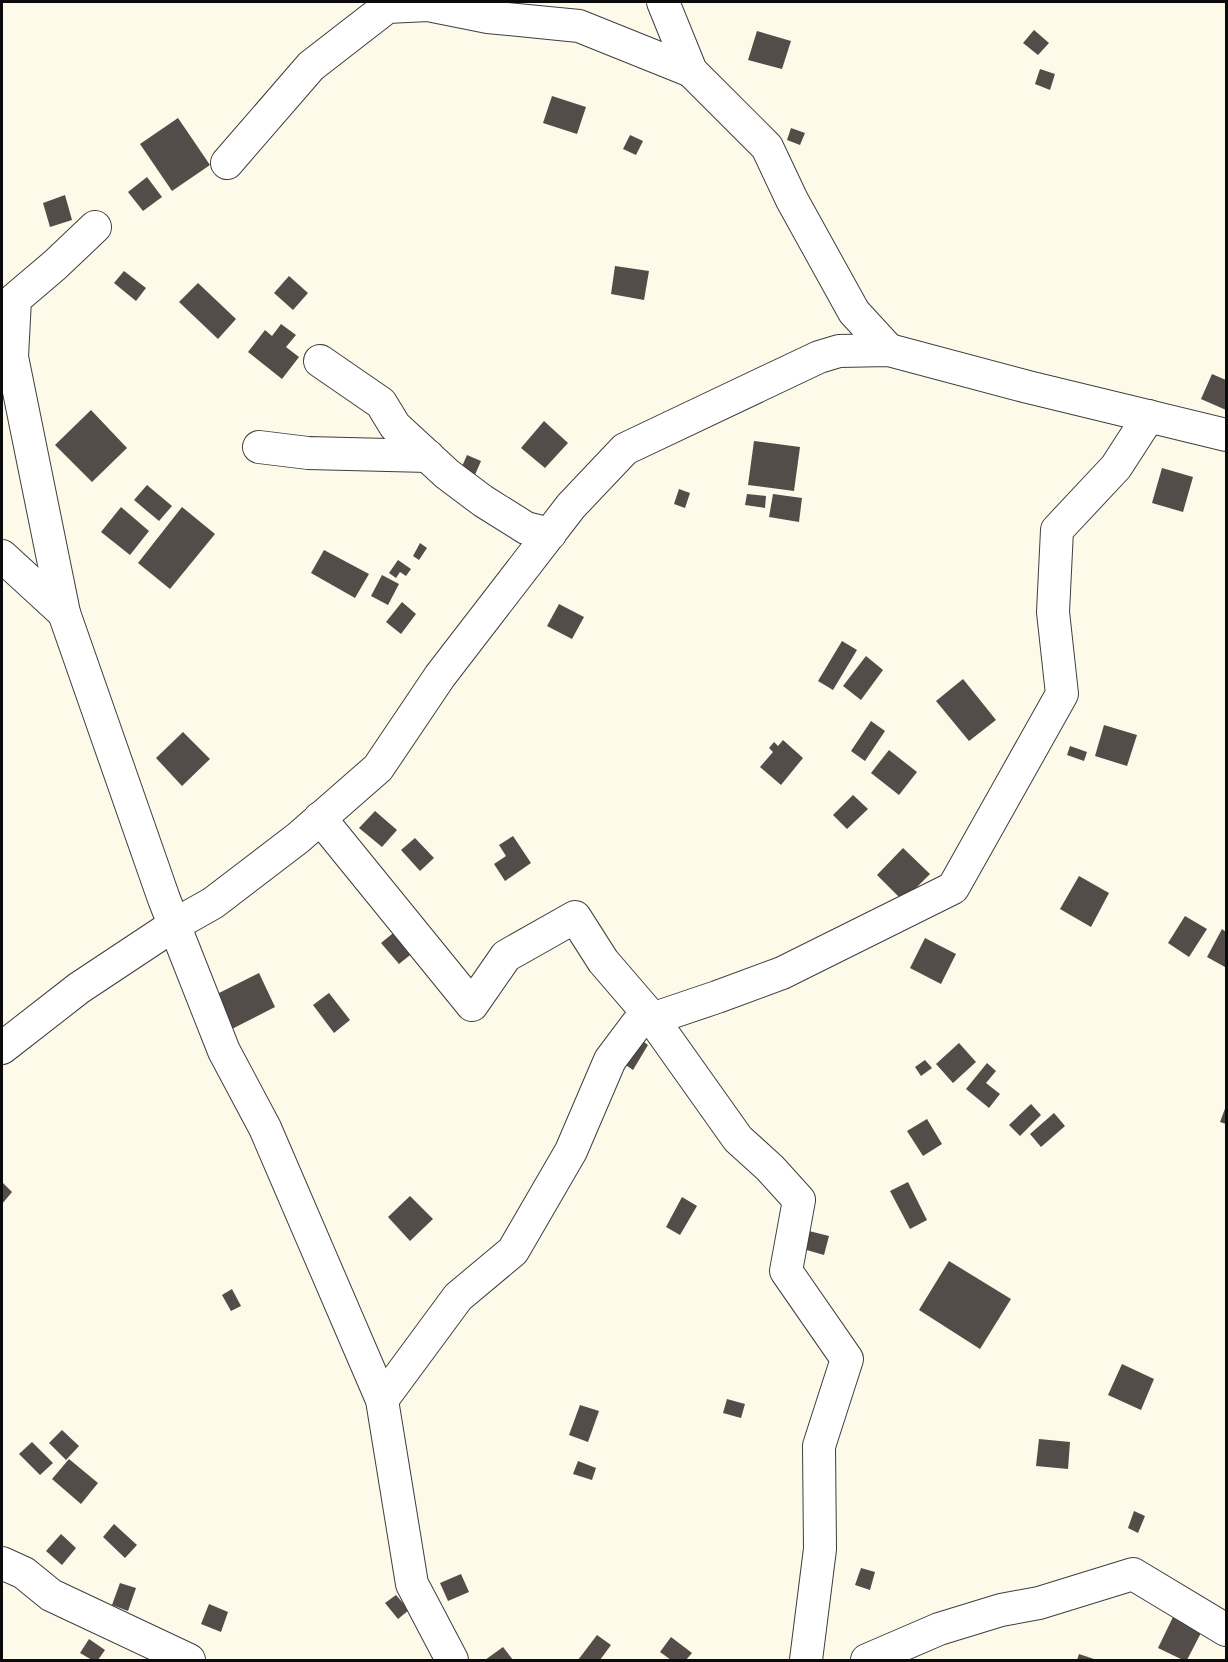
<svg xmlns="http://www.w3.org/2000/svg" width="1228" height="1662" font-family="'Source Serif 4',serif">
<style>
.building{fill:#534c48}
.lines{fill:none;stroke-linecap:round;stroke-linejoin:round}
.minor-casing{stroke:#3e3e3e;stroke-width:34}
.minor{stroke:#fff;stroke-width:32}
</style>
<rect width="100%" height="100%" fill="#fefae9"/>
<g class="building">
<polygon points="1034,30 1049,43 1038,55 1023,43"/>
<polygon points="757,31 791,41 782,69 748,60"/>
<polygon points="1040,69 1055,74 1050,90 1035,84"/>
<polygon points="552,96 586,107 577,134 543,123"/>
<polygon points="178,118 210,165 172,191 140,144"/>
<polygon points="791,128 805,133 800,145 787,140"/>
<polygon points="630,135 643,141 636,155 623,149"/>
<polygon points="147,177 162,197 143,211 128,192"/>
<polygon points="65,195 72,220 50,227 43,203"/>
<polygon points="615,266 649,271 644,300 611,294"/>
<polygon points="124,271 146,288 136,301 114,283"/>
<polygon points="289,276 308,293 293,310 274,293"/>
<polygon points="198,283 236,319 218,339 179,302"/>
<polygon points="281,324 296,335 286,347 299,357 282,379 248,352 265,330 272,336"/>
<polygon points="1212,374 1226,380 1226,410 1201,399"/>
<polygon points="91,410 127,448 92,482 55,445"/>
<polygon points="544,421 568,443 545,468 521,448"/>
<polygon points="754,441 800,447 794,491 748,485"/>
<polygon points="467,455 481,461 474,477 460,471"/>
<polygon points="1162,468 1193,477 1183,512 1152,503"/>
<polygon points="147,485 172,506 159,521 134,500"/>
<polygon points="679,489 690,493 685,508 674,504"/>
<polygon points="747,494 766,496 765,508 745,505"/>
<polygon points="773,494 802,498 799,522 769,517"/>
<polygon points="121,507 149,531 130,555 101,532"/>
<polygon points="182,507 215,534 170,589 138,563"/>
<polygon points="420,543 427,548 419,560 413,556"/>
<polygon points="324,550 369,574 355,598 311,573"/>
<polygon points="398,560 411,569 406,576 400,572 396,578 389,573"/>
<polygon points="382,575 399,584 388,605 371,596"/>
<polygon points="402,602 416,614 401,634 386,622"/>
<polygon points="559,604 584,617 572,639 547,626"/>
<polygon points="842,641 857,650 833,690 818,681"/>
<polygon points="866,656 883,670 861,700 843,686"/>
<polygon points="963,679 996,720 969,741 936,701"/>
<polygon points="871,721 885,731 865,761 851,751"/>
<polygon points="1104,725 1137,735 1127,766 1095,756"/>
<polygon points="183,732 210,759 182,786 156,758"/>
<polygon points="783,740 803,758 781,785 760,767 773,752 769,748 774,742 778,746"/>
<polygon points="1070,746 1087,752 1084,761 1067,755"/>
<polygon points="889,750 917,772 899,795 871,773"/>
<polygon points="853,795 868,809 847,829 833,815"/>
<polygon points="375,811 397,830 382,847 359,828"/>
<polygon points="513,836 531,863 505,881 494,864 506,856 499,845"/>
<polygon points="415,838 434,858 420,871 401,850"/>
<polygon points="903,848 930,874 903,901 877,875"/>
<polygon points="1079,876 1109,893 1091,927 1060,909"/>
<polygon points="1185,916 1207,929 1189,957 1168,943"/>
<polygon points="403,925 420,947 399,964 381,943"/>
<polygon points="1222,929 1226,932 1225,967 1207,957"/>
<polygon points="925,938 956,954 941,984 910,968"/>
<polygon points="259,973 275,1007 226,1032 209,998"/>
<polygon points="329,993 350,1020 334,1033 313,1005"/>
<polygon points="637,1037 648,1045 633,1070 620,1061"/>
<polygon points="959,1043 976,1062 953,1083 936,1064"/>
<polygon points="925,1060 932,1068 921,1076 915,1067"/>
<polygon points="987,1063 996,1071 986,1083 1000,1094 989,1108 966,1089"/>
<polygon points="1031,1104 1041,1115 1020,1136 1009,1125"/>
<polygon points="1226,1106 1226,1124 1220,1122"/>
<polygon points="1054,1113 1065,1126 1041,1147 1030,1134"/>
<polygon points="927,1119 942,1144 923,1156 907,1131"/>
<polygon points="2,1182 12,1192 2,1204"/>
<polygon points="908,1182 927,1220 910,1229 890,1191"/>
<polygon points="410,1196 433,1219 410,1241 388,1217"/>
<polygon points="682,1197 697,1206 680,1235 666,1227"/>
<polygon points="801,1229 829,1236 824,1255 796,1247"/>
<polygon points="949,1261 1011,1299 980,1349 919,1310"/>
<polygon points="232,1289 241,1306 231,1311 222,1295"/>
<polygon points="1122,1364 1154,1379 1141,1410 1108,1395"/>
<polygon points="727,1399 745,1404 741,1418 723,1413"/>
<polygon points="580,1405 599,1411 588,1442 569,1435"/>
<polygon points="62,1430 79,1446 66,1460 49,1443"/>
<polygon points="1039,1439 1070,1442 1068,1469 1036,1466"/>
<polygon points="32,1442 53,1463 40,1475 19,1454"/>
<polygon points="69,1459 98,1483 81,1504 52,1479"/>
<polygon points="578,1461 596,1468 592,1480 573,1474"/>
<polygon points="1134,1511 1145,1516 1138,1533 1128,1528"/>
<polygon points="114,1524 137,1545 125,1558 103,1537"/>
<polygon points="61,1534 76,1548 62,1565 46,1551"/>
<polygon points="861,1568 875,1572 870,1590 855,1585"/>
<polygon points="461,1574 469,1592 448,1601 440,1583"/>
<polygon points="120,1583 136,1588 128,1611 112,1605"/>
<polygon points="396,1595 409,1610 398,1619 385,1603"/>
<polygon points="209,1604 228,1612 221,1632 201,1624"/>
<polygon points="1173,1617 1202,1631 1187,1660 1183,1660 1158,1648"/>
<polygon points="597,1635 611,1645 600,1660 578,1660"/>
<polygon points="671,1637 692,1653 686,1660 671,1660 660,1652"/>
<polygon points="89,1639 105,1650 98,1660 92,1660 80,1653"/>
<polygon points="503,1647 513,1660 485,1660"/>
<polygon points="1079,1654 1097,1660 1077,1660"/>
</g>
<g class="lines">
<defs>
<g id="minor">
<polyline points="663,2 691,71 767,147 792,200 854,312 889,350"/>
<polyline points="227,163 311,66 387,7 428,5 488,17 579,26 691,71"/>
<polyline points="95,227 55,265 15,299 12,357 64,613 164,899 224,1051 265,1128 382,1400 412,1584 452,1660"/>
<polyline points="320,361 381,403 395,426 447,474 483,501 526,528 550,534"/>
<polyline points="259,447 308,453 428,456"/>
<polyline points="2,556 64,613"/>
<polyline points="320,818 472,1005 506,956 575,917 603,961 652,1018 738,1139 770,1168 799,1200 786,1271 847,1359 819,1446 820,1549 806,1660"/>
<polyline points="2,1048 79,988 174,925 213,903 298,838 378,768 440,676 571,506 625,449 819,357 839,351 889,350 1028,387 1226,435"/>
<polyline points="382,1400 458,1297 513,1251 571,1151 610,1060 637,1024 717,997 782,973 953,888 1062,694 1053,612 1057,530 1116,467 1149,416"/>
<polyline points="2,1563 24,1573 51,1595 189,1660"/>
<polyline points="867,1660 939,1629 1001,1610 1039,1603 1133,1574 1226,1630"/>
</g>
</defs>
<use href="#minor" class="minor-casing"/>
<use href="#minor" class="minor"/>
</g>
<rect width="1228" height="1662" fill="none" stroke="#0b0b0b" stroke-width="6"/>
</svg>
